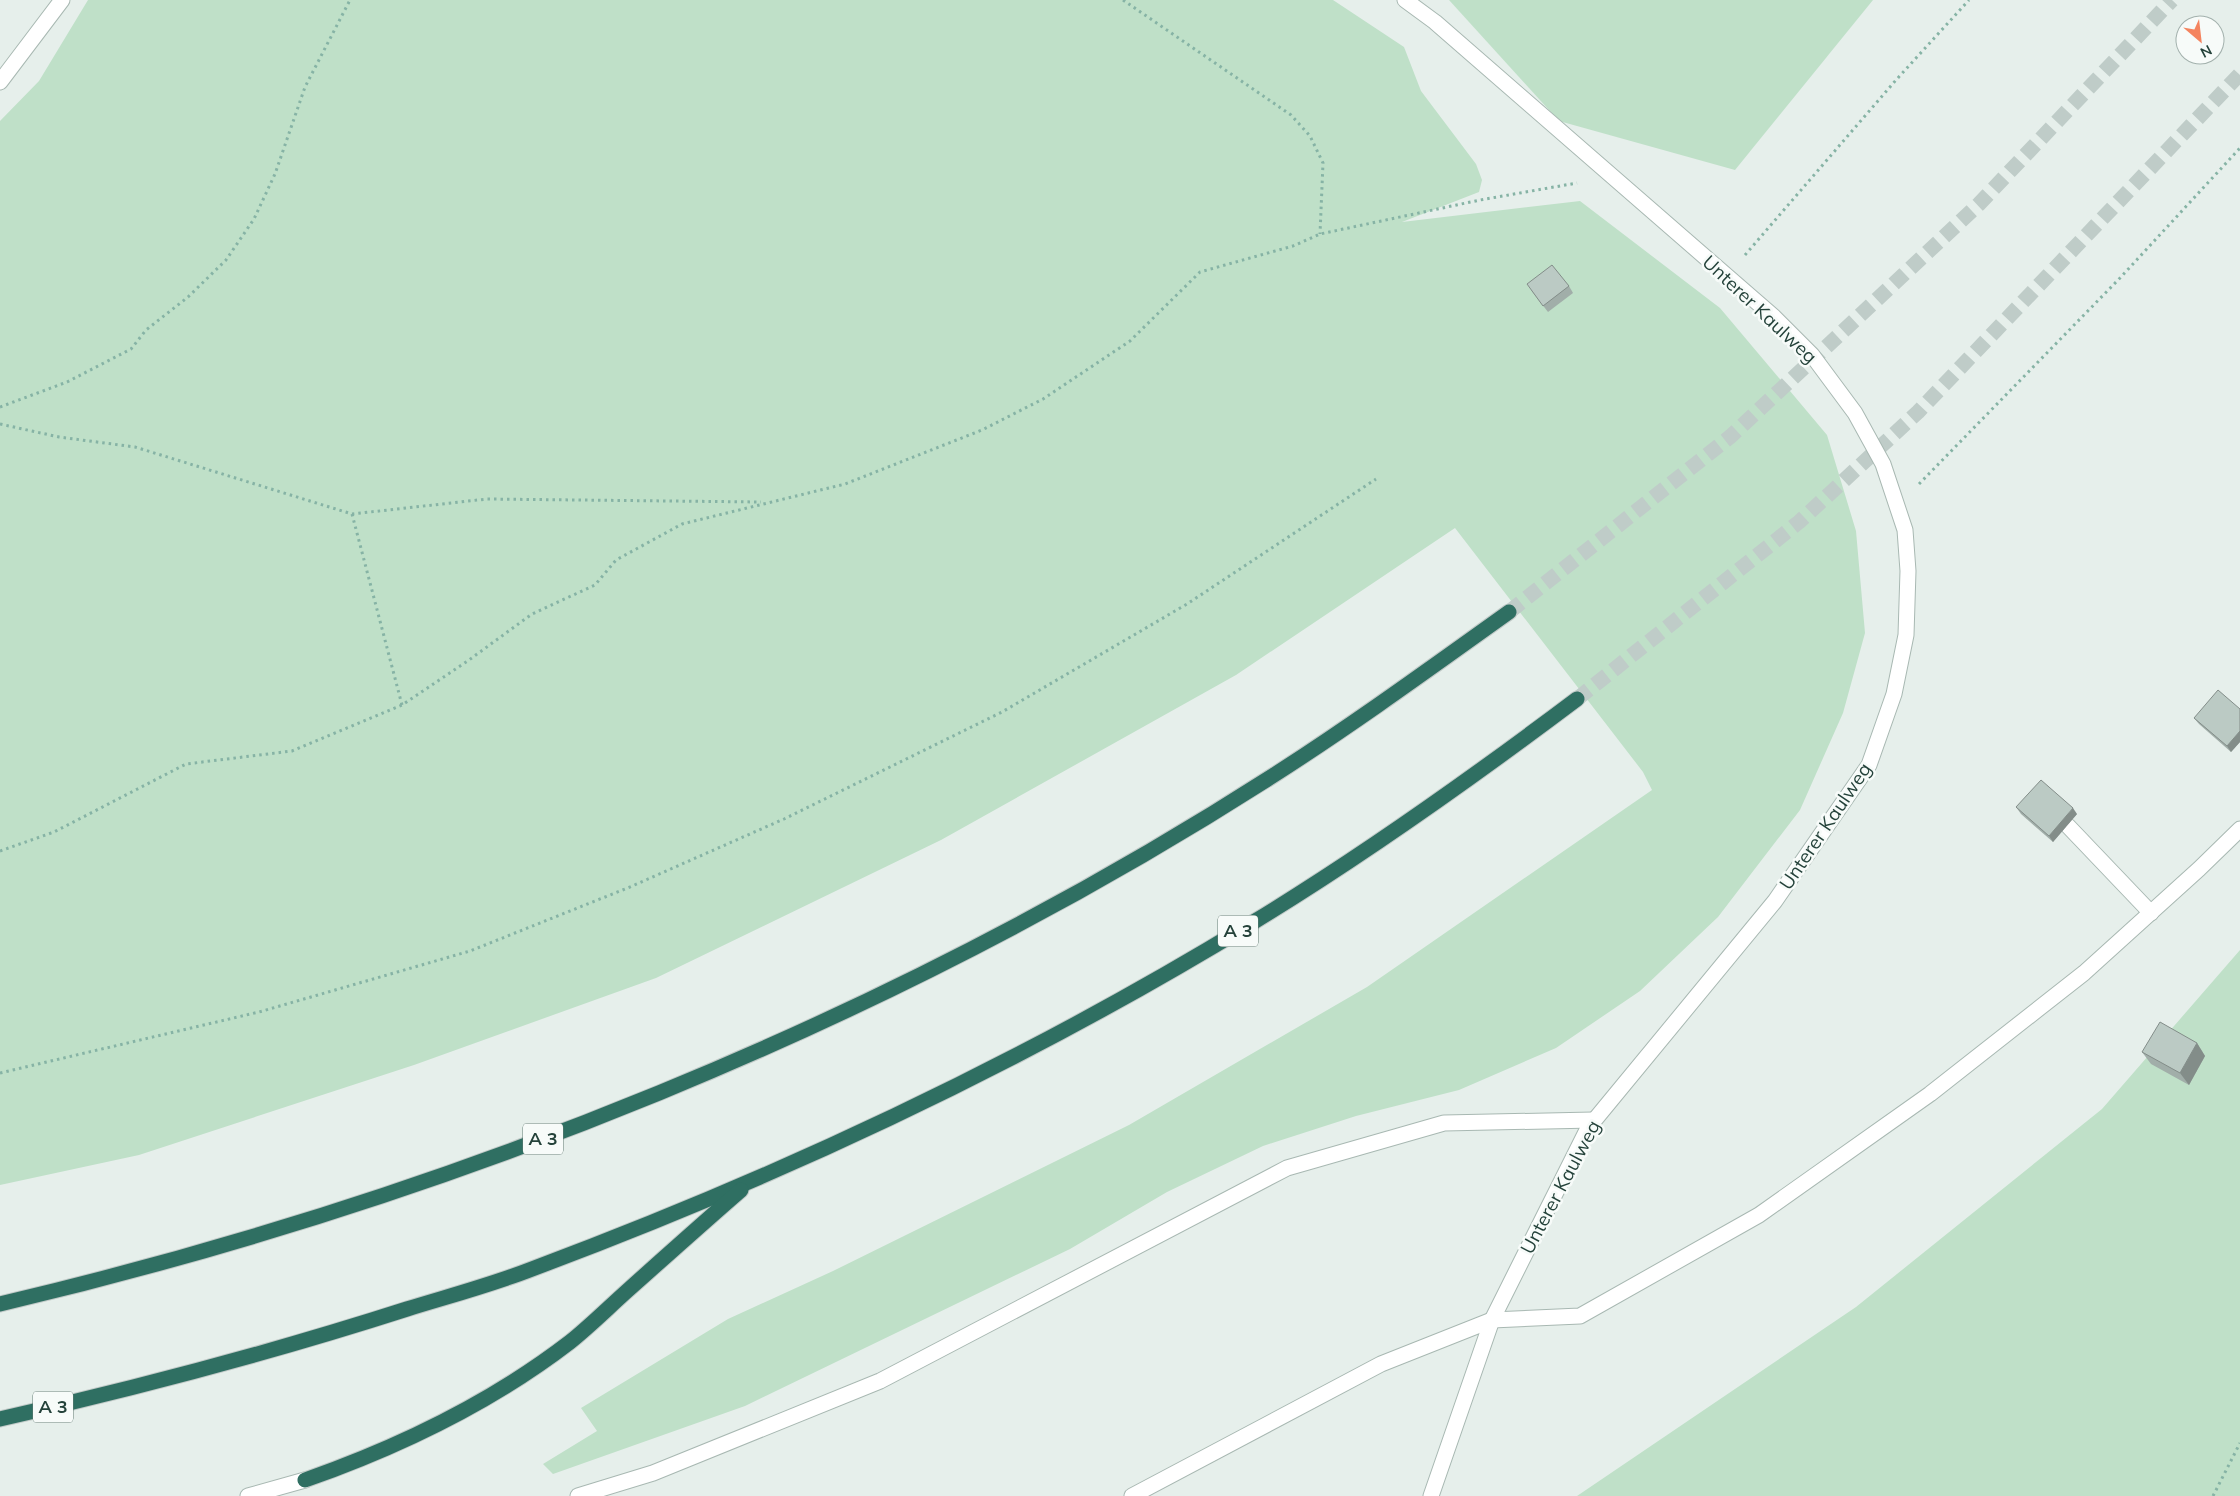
<svg xmlns="http://www.w3.org/2000/svg" width="2240" height="1496" font-family="Mulish,sans-serif">
<style>
.green{fill:#bfe0c8}
.lines{fill:none;stroke-linecap:round;stroke-linejoin:round}
.highway-tunnel{stroke:#bfccc8;stroke-width:15;stroke-dasharray:15 8;stroke-linecap:butt}
.lane-casing{stroke:#a8b8b2;stroke-width:17}
.street-casing{stroke:#a8b8b2;stroke-width:17}
.highway-casing{stroke:#c2cac8;stroke-width:17}
.path{stroke:#86b3a5;stroke-width:3;stroke-dasharray:2.5 4;stroke-linecap:butt}
.lane{stroke:#fff;stroke-width:15}
.street{stroke:#fff;stroke-width:15}
.highway{stroke:#2f6f62;stroke-width:15}
.wall{fill:#a1aea9}
.shaded-wall{fill:#838d89}
.building{fill:#bbcac4;stroke:#838d89}
.labels{text-anchor:middle;stroke-width:5;stroke-linejoin:round;paint-order:stroke}
.shield{fill:#f7fbf9;stroke:#637a73;stroke-width:1}
.shield-label{font-size:18px;font-weight:bold;fill:#24423a}
.street-label{font-size:19px;fill:#24423a;stroke:#f7fbf9}
</style>
<rect width="100%" height="100%" fill="#e6efeb"/>
<g class="green">
<polygon points="88,0 1333,0 1404,47 1421,91 1476,164 1482,180 1479,192 1402,222 1580,201 1720,308 1827,435 1856,531 1865,633 1843,713 1800,810 1718,917 1640,991 1556,1048 1459,1090 1356,1116 1263,1146 1167,1192 1070,1249 745,1406 553,1474 543,1464 597,1431 581,1408 728,1319 833,1271 1129,1125 1367,987 1652,790 1643,772 1455,528 1236,675 941,840 656,978 414,1065 139,1155 0,1185 0,121 39,81"/>
<polygon points="1449,0 1873,0 1735,170 1559,121"/>
<polygon points="2240,950 2240,1496 1577,1496 1856,1307 2102,1109"/>
</g>
<g class="lines">
<g class="highway-tunnel">
<polyline points="1509,612 1731,436 1979,204 2172,0"/>
<polyline points="1577,699 1799,522 1918,412 2240,74"/>
</g>
<defs>
<g id="lane">
<polyline points="0,82 62,0"/>
<polyline points="2068,826 2151,913"/>
<polyline points="248,1496 305,1480"/>
<polyline points="578,1496 653,1473 880,1381 1287,1168 1444,1123 1593,1120"/>
<polyline points="1132,1496 1381,1364 1492,1320"/>
</g>
<g id="street">
<polyline points="1405,0 1435,22 1774,317 1812,355 1855,413 1883,464 1905,530 1908,571 1906,635 1894,694 1869,765 1775,901 1588,1128 1492,1320 1431,1496"/>
<polyline points="1492,1320 1580,1316 1759,1215 1930,1094 2084,973 2199,869 2240,829"/>
</g>
<g id="highway">
<path d="M0,1304C445,1199 889,1022 1274,775C1355,723 1432,667 1509,612"/>
<path d="M0,1419C137,1388 273,1352 407,1309C449,1296 491,1285 532,1269C781,1176 1024,1062 1252,923C1364,855 1472,778 1577,699"/>
<path d="M305,1480C399,1447 492,1402 570,1342C590,1326 608,1308 627,1291C665,1257 703,1223 741,1190"/>
</g>
</defs>
<use href="#lane" class="lane-casing"/>
<use href="#street" class="street-casing"/>
<use href="#highway" class="highway-casing"/>
<g class="path">
<polyline points="1123,0 1291,115 1310,136 1323,163 1320,234"/>
<polyline points="1745,255 1896,80 1969,0"/>
<polyline points="0,407 67,382 131,349 146,330 188,297 226,260 254,219 275,174 305,87 350,0"/>
<polyline points="0,424 59,437 135,447 352,514 487,499 761,502"/>
<polyline points="1919,484 2120,278 2240,148"/>
<polyline points="352,514 402,705"/>
<polyline points="0,851 54,832 186,764 292,751 402,705 469,660 532,614 595,585 616,560 682,524 845,484 982,430 1043,399 1130,341 1200,272 1293,246 1320,234 1480,200 1577,183"/>
<polyline points="0,1073 259,1012 470,951 630,887 784,819 1002,712 1187,604 1376,479"/>
<polyline points="2213,1496 2240,1443"/>
</g>
<use href="#lane" class="lane"/>
<use href="#street" class="street"/>
<use href="#highway" class="highway"/>
</g>
<g class="wall">
<polygon points="1569,286 1573,293 1548,312 1531,290"/>
<polygon points="2240,709 2240,742 2231,752 2199,724 2194,718"/>
<polygon points="2016,807 2077,814 2053,842 2021,814"/>
<polygon points="2197,1043 2205,1056 2189,1085 2151,1064 2142,1052"/>
</g>
<g class="shaded-wall">
<polygon points="2240,731 2240,742 2231,752 2227,746"/>
<polygon points="2073,808 2077,814 2053,842 2049,836"/>
<polygon points="2197,1043 2205,1056 2189,1085 2180,1073"/>
</g>
<g class="building">
<polygon points="1552,265 1569,286 1543,306 1527,284"/>
<polygon points="2218,690 2240,709 2240,731 2227,746 2194,718"/>
<polygon points="2041,780 2073,808 2049,836 2016,807"/>
<polygon points="2160,1022 2197,1043 2180,1073 2142,1052"/>
</g>
<g class="labels">
<g class="shield">
<rect x="1218" y="915.5" width="40" height="31" rx="4"/>
<rect x="523" y="1123.5" width="40" height="31" rx="4"/>
<rect x="33" y="1391.5" width="40" height="31" rx="4"/>
</g>
<g class="shield-label">
<text x="1238" y="937">A 3</text>
<text x="543" y="1145">A 3</text>
<text x="53" y="1413">A 3</text>
</g>
<g class="street-label">
<text transform="translate(1760 309) rotate(43)" y="7">Unterer Kaulweg</text>
<text transform="translate(1825 826) rotate(-56)" y="7">Unterer Kaulweg</text>
<text transform="translate(1560 1187) rotate(-62)" y="7">Unterer Kaulweg</text>
</g>
</g>
<g transform="translate(2200 40) rotate(152)"><circle r="24" fill="#f7fbf9" stroke="#a3b1ad"/>
<path d="M0-4L9 19L0 12L-9 19Z" fill="#f4845f"/>
<text y="-8" font-size="14" font-weight="bold" text-anchor="middle" fill="#24423a">N</text>
</g>
</svg>
